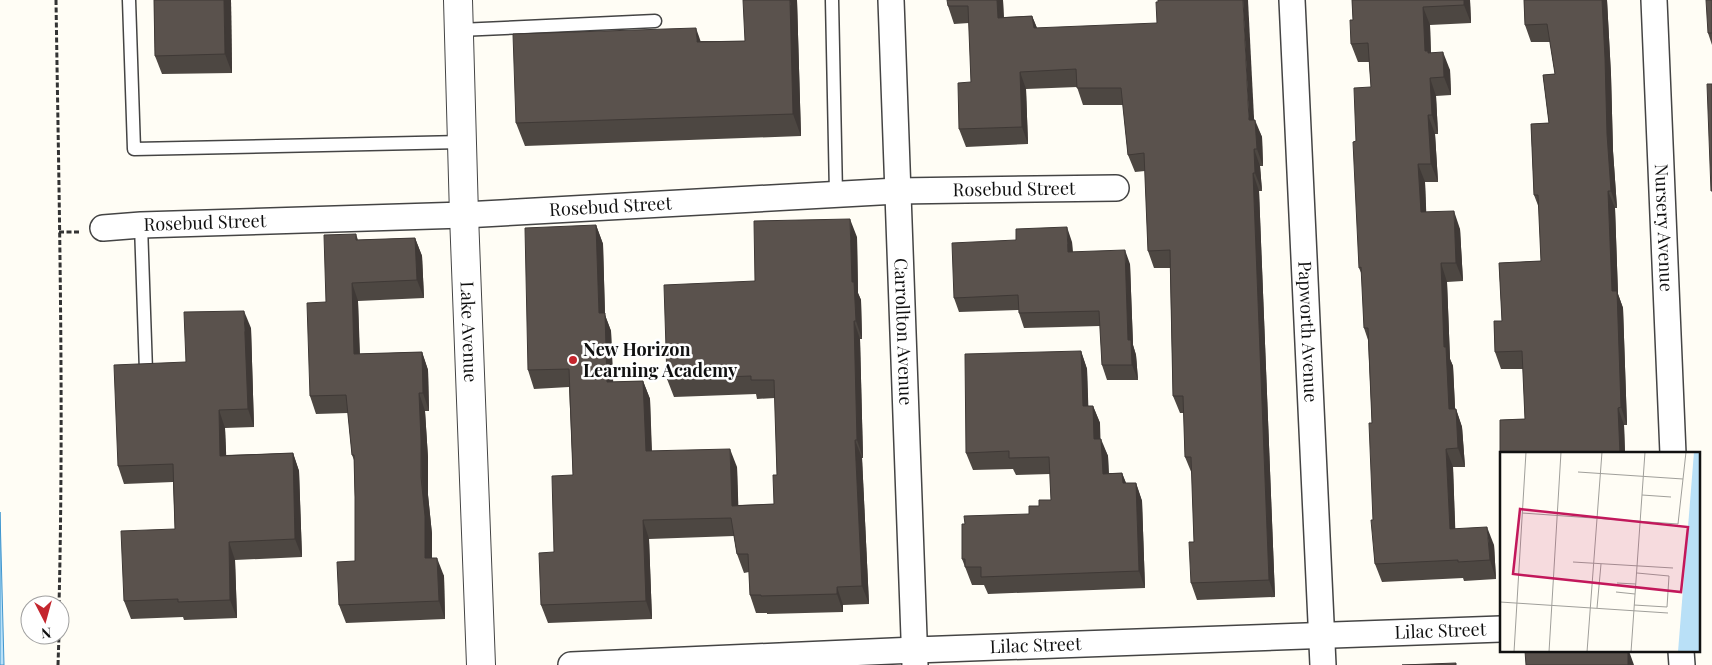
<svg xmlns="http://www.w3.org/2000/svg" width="1712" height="665" font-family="'Playfair Display',serif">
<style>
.water{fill:#b9e0f7;stroke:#3f96cf}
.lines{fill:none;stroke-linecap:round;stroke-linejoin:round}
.service-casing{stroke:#444;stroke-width:15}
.minor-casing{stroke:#444;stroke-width:28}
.tertiary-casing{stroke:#444;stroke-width:30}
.path{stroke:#333;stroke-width:3;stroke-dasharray:5 2.5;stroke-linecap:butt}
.service{stroke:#fff;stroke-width:12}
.minor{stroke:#fff;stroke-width:25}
.tertiary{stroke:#fff;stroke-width:28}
.wall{fill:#4d4742}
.shaded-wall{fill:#3f3936}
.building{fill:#5a524d;stroke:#3f3936}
.poi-dot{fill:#c4262e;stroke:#fff;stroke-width:2}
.labels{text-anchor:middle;stroke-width:5;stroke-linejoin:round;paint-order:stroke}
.street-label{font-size:18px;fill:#111;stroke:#fff}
.poi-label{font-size:18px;font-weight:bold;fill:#111;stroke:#fff;text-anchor:start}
.inset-road{fill:none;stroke:#a09f9a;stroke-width:1}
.view{fill:#c2185b;fill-opacity:0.15;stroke:#c2185b;stroke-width:2.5}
.inset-edge{fill:none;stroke:#111;stroke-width:2.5}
</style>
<rect width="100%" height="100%" fill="#fffdf5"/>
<polygon class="water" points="0,512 4,665 0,665"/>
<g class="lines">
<defs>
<g id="service">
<polyline points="129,0 134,149 462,142"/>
<polyline points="832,0 836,194"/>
<polyline points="459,30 655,21"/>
<polyline points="141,225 146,371"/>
</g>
<g id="minor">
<path id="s1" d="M891,0L915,665"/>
<path id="s2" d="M1292,0L1323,665"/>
<path id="s3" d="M1654,0L1673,454"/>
<path id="s4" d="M103,228L141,225L464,215L897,191L1116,188"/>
<polyline points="1681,651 1682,665"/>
<path id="s5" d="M571,665L915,650L1501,629"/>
</g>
<g id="tertiary">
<path id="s6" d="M458,0L464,215L481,665"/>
</g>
</defs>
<use href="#service" class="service-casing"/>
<use href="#minor" class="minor-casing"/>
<use href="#tertiary" class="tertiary-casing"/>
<g class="path">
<path d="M56,0C59,202 64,403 59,605"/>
<polyline points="59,232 79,232"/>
<polyline points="58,665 59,635"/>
</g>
<use href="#service" class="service"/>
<use href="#minor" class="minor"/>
<use href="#tertiary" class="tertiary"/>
</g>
<g class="wall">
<polygon points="154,0 231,0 232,73 162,74 155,56"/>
<polygon points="797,0 801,136 525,146 516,123 701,41 745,41"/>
<polygon points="1003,0 1004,17 1032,16 1037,28 1254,120 1262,137 1263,166 1260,166 1262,191 1259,191 1275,597 1197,600 1191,583 1194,542 1192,474 1185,457 1184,413 1180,413 1173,396 1170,268 1154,268 1148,251 1145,171 1135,172 1128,155 1123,105 1083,105 1077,87 1026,89 1028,144 966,147 959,129 971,82 969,23 954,24 948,6"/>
<polygon points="1352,0 1470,0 1471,23 1430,25 1431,53 1450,70 1451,95 1436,96 1438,134 1435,134 1438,182 1425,182 1426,212 1460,229 1463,281 1447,282 1450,359 1453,366 1455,409 1456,409 1462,427 1465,467 1453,467 1455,529 1494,545 1496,579 1464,581 1463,578 1382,582 1375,564 1373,520 1372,423 1368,340 1364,328 1362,275 1359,268 1356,141 1371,87 1369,62 1358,62 1351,44 1353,20"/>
<polygon points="1524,0 1607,0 1611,75 1613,151 1617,208 1615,208 1618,294 1623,308 1627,425 1624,425 1625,454 1501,454 1501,460 1500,459 1500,420 1525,419 1523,369 1501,369 1495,352 1494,321 1502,321 1499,263 1541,261 1539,208 1534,195 1531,124 1549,123 1543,75 1555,74 1550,42 1531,42 1525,25"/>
<polygon points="1712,0 1712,45 1708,33"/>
<polygon points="596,225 603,244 605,315 611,331 613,382 643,381 650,399 652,451 737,467 738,505 774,504 777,475 775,398 757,399 756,394 674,397 667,379 755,281 857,237 858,293 861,300 862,339 860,339 863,458 862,458 869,604 843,605 843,612 767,614 767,613 756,613 750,595 749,572 744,573 737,554 734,536 649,539 652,619 548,623 541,605 573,475 569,387 534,389 528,370"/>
<polygon points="356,234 358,240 415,238 422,256 424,298 358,301 360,354 422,352 428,370 429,411 425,411 428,458 428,495 432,534 432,558 444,576 445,619 346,623 339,605 355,561 355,497 354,460 352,455 348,413 316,414 310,396 326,302"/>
<polygon points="1072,242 1073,252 1130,264 1133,345 1136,355 1138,380 1107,380 1102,365 1100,326 1024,328 1019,313 1019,310 959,312 954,298"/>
<polygon points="251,328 254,427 225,428 226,455 293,453 299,471 302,557 235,560 237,618 184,620 183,617 131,619 124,601 175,529 173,482 124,484 118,466 186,362"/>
<polygon points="1081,351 1087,369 1088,406 1093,406 1100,423 1100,439 1108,456 1109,473 1122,473 1126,483 1136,483 1142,501 1145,588 988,594 984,585 972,585 962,559 1029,514 1039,506 1051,500 1050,474 1016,475 1013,469 973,470 966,453"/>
</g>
<g class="shaded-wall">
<polygon points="224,0 231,0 232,73 225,54"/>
<polygon points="790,0 797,0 801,136 793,114"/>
<polygon points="997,0 1003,0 1004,35 998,18"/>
<polygon points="1243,0 1248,0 1255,137 1249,120"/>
<polygon points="1464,0 1470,0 1471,23 1464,5"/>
<polygon points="1602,0 1607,0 1611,75 1613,151 1617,208 1611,191 1607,134"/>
<polygon points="1423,7 1430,25 1431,61 1425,51"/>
<polygon points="1032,16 1039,33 1034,28"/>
<polygon points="696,28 704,51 697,42"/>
<polygon points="1443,52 1450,70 1451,95 1444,77"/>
<polygon points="1020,72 1026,89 1028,144 1022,127"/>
<polygon points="1430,78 1436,96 1438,134 1432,115"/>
<polygon points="1428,115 1435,134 1438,182 1431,164"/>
<polygon points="1255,120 1262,137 1263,166 1257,149"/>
<polygon points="1254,149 1260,166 1262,191 1255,173"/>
<polygon points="1418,164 1425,182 1427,230 1421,212"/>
<polygon points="1253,173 1259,191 1275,597 1269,580"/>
<polygon points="1608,191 1615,208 1618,294 1623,308 1627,425 1621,407 1612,291"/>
<polygon points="1454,211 1460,229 1463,281 1456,263"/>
<polygon points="850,219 857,237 858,293 861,300 862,339 856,321 852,282"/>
<polygon points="596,225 603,244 605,315 611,331 614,400 607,382 599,313"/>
<polygon points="1067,227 1072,242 1073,267 1068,252"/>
<polygon points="415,238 422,256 424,298 417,280"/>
<polygon points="1125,250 1130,264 1133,345 1136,355 1138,380 1132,365 1128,340"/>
<polygon points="1441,263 1447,282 1450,359 1453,366 1456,427 1449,409 1444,347"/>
<polygon points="352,283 358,301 360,372 354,354"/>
<polygon points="244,311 251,328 254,427 248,409"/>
<polygon points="854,321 860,339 863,458 857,440"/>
<polygon points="1081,351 1087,369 1089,424 1083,406"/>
<polygon points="422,352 428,370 429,411 423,393"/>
<polygon points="643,381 650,399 652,470 646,451"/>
<polygon points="419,393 425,411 428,458 428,495 432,534 432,577 425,558"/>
<polygon points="1093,406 1100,423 1101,456 1094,439"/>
<polygon points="1618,408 1624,425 1625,454 1620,454"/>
<polygon points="1456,409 1462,427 1465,467 1458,448"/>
<polygon points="219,410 225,428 227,473 220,456"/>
<polygon points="1101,439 1108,456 1109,491 1103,474"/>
<polygon points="855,440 862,458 869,604 862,586"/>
<polygon points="730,449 737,467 739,524 732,506"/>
<polygon points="1446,449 1453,467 1456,548 1450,529"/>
<polygon points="293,453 299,471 302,557 295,539"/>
<polygon points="1122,473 1129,491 1123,483"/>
<polygon points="1136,483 1142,501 1145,588 1139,571"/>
<polygon points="643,520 649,539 652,619 646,601"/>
<polygon points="1487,527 1494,545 1496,579 1490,560"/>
<polygon points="229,542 235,560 237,618 230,600"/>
<polygon points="437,558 444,576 445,619 439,601"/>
<polygon points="837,587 843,605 843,612 837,594"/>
<polygon points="1628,651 1629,651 1634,665 1628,665"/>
</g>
<g class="building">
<polygon points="154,0 224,0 225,54 155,56"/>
<polygon points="743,0 790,0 793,114 516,123 513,34 696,28 697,42 745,41"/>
<polygon points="947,0 997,0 998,18 1032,16 1034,28 1157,23 1156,2 1158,2 1158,0 1243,0 1249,120 1255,120 1257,149 1254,149 1255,173 1253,173 1269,580 1191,583 1189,542 1194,542 1191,457 1185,457 1183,396 1173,396 1170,250 1148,251 1144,153 1128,155 1121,88 1077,88 1076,69 1020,72 1022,127 959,129 958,83 971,82 968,6 948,6"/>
<polygon points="1352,0 1464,0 1464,5 1423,7 1425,51 1428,51 1428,53 1443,52 1444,77 1430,78 1432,115 1428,115 1431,164 1418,164 1421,212 1454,211 1456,263 1441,263 1444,347 1446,347 1449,409 1456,409 1458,448 1446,449 1450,529 1487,527 1490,560 1458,562 1458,560 1375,564 1371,520 1373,520 1369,423 1372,423 1368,328 1364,328 1361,267 1359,268 1353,142 1356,141 1354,88 1371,87 1368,43 1351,44 1350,20 1353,20"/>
<polygon points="1524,0 1602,0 1605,58 1607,134 1611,191 1608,191 1612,291 1617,291 1621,407 1618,408 1620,454 1501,454 1500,459 1500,420 1525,419 1522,351 1495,352 1494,321 1502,321 1499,263 1541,261 1538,195 1534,195 1531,124 1549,123 1543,75 1555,74 1547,24 1525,25"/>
<polygon points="1706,0 1712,0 1712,33 1708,33"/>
<polygon points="1707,84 1712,84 1712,191 1711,191"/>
<polygon points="850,219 852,282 854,282 856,321 854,321 857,440 855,440 862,586 837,587 837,594 761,596 761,595 750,595 748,554 737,554 731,518 643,520 646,601 541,605 539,553 554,552 552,476 573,475 569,369 528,370 525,228 596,225 599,313 605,313 607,382 643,381 646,451 730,449 732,506 774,504 773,475 777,475 774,380 751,380 751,376 667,379 664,285 755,281 754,221"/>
<polygon points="1067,227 1068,252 1125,250 1128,340 1131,340 1132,365 1102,365 1099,311 1019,313 1018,295 954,298 952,243 1016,240 1016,229"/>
<polygon points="356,234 356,240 415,238 417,280 352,283 354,354 422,352 423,393 419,393 421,440 421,477 425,516 425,558 437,558 439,601 339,605 337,562 355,561 355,497 354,455 352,455 346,395 310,396 307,303 326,302 324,235"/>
<polygon points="244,311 248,409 219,410 220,456 293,453 295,539 229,542 230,600 178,602 178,599 124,601 121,531 175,529 173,464 118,466 114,365 186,362 184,312"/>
<polygon points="1081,351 1083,406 1093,406 1094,439 1101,439 1103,474 1122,473 1123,483 1136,483 1139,571 981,577 981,567 965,567 965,559 962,559 962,524 965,524 964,516 1029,514 1029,506 1039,506 1039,500 1051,500 1049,457 1009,458 1009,451 966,453 965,354"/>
<polygon points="1525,651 1628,651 1628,665 1526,665"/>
<polygon points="1456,663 1456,665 1402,665"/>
</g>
<circle class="poi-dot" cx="573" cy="360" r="5"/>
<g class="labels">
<g class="street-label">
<text dy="6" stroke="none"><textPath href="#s4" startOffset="912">Rosebud Street</textPath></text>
<text dy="6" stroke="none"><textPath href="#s4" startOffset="508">Rosebud Street</textPath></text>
<text dy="6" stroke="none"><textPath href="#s4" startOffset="102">Rosebud Street</textPath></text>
<text dy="6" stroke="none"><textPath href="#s3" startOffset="228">Nursery Avenue</textPath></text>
<text dy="6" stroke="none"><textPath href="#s6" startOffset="332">Lake Avenue</textPath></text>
<text dy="6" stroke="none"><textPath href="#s1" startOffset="332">Carrollton Avenue</textPath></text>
<text dy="6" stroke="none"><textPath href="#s2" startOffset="332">Papworth Avenue</textPath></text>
<text dy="6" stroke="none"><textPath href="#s5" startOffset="870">Lilac Street</textPath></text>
<text dy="6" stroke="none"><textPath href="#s5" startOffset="465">Lilac Street</textPath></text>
</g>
<g class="poi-label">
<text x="583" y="356">New Horizon<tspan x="583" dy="21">Learning Academy</tspan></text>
</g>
</g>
<g transform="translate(1500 452)">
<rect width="200" height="200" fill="#fffdf5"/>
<path d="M194,0H200V200H178Z" fill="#b9e0f7"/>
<path class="inset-road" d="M78,20L183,27M142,43L171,45M22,61L178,72L186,0M73,110L173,116M117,131L136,132M116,140L135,142M0,150L168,161M134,153L167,155L169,124L137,121M97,156L101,112M14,200L26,0M49,200L61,0M87,200L102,0M131,200L145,0"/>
<path class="view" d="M20,57L188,75L181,140L13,122Z"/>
<rect width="200" height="200" class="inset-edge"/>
</g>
<g transform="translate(45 620) rotate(174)"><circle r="24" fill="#ffffff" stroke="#a0a0a0"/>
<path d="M0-4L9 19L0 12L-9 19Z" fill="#c4262e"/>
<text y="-8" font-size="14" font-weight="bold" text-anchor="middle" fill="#111111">N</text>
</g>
</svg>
